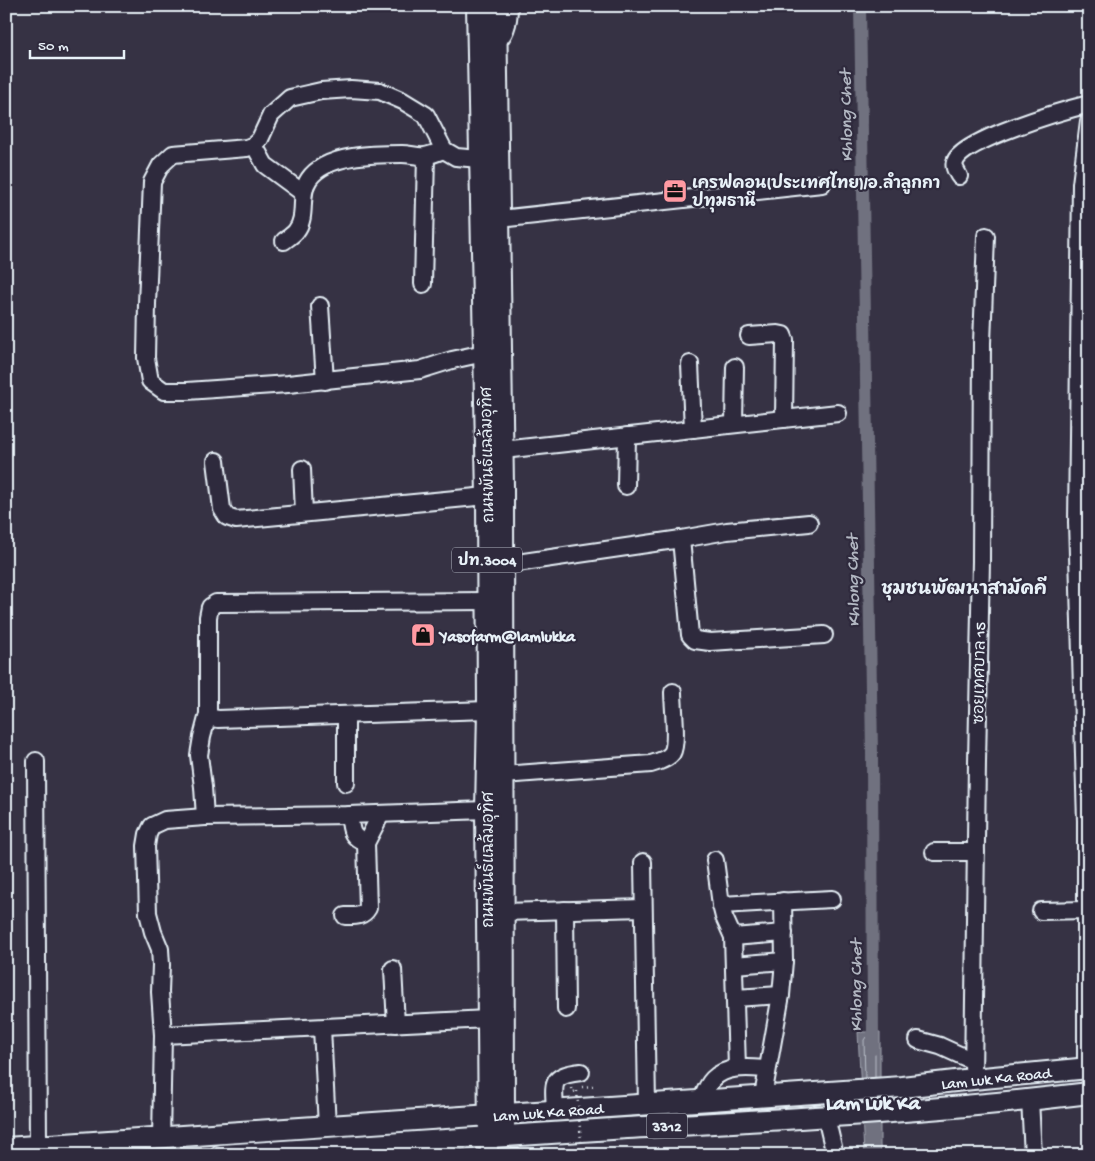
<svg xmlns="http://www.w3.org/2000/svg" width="1095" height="1161" font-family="'Gochi Hand','Playpen Sans Thai',sans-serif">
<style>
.water{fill:#70717f;stroke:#a0a4af}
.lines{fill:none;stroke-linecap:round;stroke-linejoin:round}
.shore{stroke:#b8bec8;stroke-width:1}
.canal{stroke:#70717f;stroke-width:12}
.minor-casing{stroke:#e8f1f8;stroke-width:20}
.major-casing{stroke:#e8f1f8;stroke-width:24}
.path{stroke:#e8f1f8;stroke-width:2.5;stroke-dasharray:1 4;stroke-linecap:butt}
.minor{stroke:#2f2a3d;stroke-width:16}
.major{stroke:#2f2a3d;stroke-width:20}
.path-bridge{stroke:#e8f1f8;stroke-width:2.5;stroke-dasharray:1 4;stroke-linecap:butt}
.labels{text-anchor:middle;stroke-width:4.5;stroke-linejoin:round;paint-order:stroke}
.shield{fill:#2f2a3d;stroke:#b0b5c0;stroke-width:1}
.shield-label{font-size:15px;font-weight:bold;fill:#e8f1f8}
.poi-label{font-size:16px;font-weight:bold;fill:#e8f1f8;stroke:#2f2a3d;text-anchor:start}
.street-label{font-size:16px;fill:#e8f1f8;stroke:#2f2a3d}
.water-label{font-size:18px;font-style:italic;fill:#b2b7c2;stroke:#2f2a3d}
.neighbourhood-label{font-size:18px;font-weight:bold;fill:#e8f1f8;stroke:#2f2a3d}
.district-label{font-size:21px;font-weight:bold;fill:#e8f1f8;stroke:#2f2a3d}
</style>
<rect width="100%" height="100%" fill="#363244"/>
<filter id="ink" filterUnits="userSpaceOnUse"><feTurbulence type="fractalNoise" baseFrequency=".02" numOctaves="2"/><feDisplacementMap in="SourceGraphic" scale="10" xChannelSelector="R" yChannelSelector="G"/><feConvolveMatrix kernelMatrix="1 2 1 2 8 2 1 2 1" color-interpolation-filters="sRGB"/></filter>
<g filter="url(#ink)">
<polygon class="water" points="858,1032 880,1032 880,1145 881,1155 864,1155"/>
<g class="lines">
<polyline class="shore" points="865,1078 864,1040 866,1037 873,1037 875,1039 875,1078"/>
<polyline class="canal" points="860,6 872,753 873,1049"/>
<defs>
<g id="minor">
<path d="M496,42C507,34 509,19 509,6"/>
<polyline points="254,145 265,165 303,193"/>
<polyline points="480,159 456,157 444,150 426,115 403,101 380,91 351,89 321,91 290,98 271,115 260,139 254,145 247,148 173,154 161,165 152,182 147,304 146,358 150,381 164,391 187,391 288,384 420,370 452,360 484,353"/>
<path d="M959,176C957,172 953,167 955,162C961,140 1065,110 1089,104"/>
<polyline points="499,219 822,184"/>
<path d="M284,241C288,238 293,235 296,231C308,216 298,195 309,179C326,154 375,154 402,154C410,154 418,157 425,156C431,155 438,152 444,150"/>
<polyline points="423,284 426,156"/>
<polyline points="320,306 325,381"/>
<polyline points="749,336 778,334 783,335 785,340 784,419"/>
<polyline points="690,364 693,429"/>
<polyline points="734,424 735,367"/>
<polyline points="503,450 838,413"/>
<polyline points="216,461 222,509 227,517 236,520 487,496"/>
<polyline points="302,469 304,513"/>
<polyline points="626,486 627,436"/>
<polyline points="681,539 690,635 695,640 710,642 824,635"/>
<polyline points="503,565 681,539 727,531 809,523"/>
<polyline points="208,714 212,718 218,719 488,710"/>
<polyline points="36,761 38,1146"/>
<path d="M503,775L651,764C658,762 668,759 672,753C678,743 673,705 673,692"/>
<polyline points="346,783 346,715"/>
<path d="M349,815C352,830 349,836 366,843"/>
<polyline points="205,817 203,787 199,755 202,737 208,714 208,617 210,607 216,603 488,601"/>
<polyline points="934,852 976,852"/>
<polyline points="715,860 721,905 724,917 733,937 737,1068"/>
<polyline points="643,862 647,1105"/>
<polyline points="721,905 832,899"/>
<polyline points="565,910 566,1009"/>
<polyline points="1041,911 1086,910"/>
<polyline points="504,912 643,908"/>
<path d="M345,916C355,916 363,917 368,908L366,843L381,814"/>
<polyline points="733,937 784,933"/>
<polyline points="734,965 784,961"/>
<polyline points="393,969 396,1024"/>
<polyline points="735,998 781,995"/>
<polyline points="322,1028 327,1127"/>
<polyline points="163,1035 488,1019"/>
<polyline points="918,1040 940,1046 973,1061"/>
<polyline points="1086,1068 1086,821 1077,522 1081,184 1089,121"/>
<polyline points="973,1079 977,762 981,561 982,343 986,236"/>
<polyline points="763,1096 781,995 784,961 783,901"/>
<polyline points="1030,1100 1033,1155"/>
<path d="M701,1101C704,1094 707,1085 713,1079C727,1065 749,1068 767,1069"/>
<path d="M555,1111C554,1083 549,1076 581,1072"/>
<polyline points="826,1117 835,1155"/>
<polyline points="489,1136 489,1155"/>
<polyline points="161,1138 163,1035 160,992 161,965 160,949 153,932 148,913 146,846 148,834 152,826 165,820 205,817 349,815 486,810"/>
</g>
<g id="major">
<polyline points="477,6 487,496 488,710 486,810 489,1136"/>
<polyline points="496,6 503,486 504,1135"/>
<polyline points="6,1148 902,1087 973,1079 1089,1068"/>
<path d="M221,1155C356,1146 491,1136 627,1128C781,1119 935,1112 1089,1093"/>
</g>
</defs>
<use href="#minor" class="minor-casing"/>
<use href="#major" class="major-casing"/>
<g class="path">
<polyline points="582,1087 593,1086"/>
<polyline points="572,1088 573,1092 577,1091"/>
</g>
<use href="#minor" class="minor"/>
<use href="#major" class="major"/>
<polyline class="path-bridge" points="577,1091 581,1142"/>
</g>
</g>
<defs>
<symbol id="office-square" viewBox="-11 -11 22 22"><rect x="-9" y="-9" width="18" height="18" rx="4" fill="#ff9aa2" stroke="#2f2a3d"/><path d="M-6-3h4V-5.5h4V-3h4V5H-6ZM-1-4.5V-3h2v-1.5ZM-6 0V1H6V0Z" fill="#111"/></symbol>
<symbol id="shop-square" viewBox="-11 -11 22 22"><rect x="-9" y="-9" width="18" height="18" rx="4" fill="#ff9aa2" stroke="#2f2a3d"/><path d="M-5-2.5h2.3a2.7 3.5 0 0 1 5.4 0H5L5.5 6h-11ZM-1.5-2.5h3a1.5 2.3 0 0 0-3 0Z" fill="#111"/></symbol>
</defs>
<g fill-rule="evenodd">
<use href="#office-square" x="661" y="177" width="28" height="28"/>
<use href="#shop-square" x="409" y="621" width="28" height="28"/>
</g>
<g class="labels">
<g class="shield">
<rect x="452" y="547.5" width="70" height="25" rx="4"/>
<rect x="647" y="1113.5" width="40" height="25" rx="4"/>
</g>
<g class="shield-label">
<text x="487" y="565">ปท.3004</text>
<text x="667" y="1131">3312</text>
</g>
<g class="poi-label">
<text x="692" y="188">เครฟคอน(ประเทศไทย)/อ.ลำลูกกา<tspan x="692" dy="18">ปทุมธานี</tspan></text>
<text x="440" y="641">Yasofarm@lamlukka</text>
</g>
<g class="street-label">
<text transform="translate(486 455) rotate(-91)" y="6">ถนนพันธ์แฉล้มอุทิศ</text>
<text transform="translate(978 673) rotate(-89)" y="6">ซอยเทศบาล 15</text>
<text transform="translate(487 860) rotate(-90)" y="6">ถนนพันธ์แฉล้มอุทิศ</text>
<text transform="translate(996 1077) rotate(-6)" y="6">Lam Luk Ka Road</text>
<text transform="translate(548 1111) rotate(-4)" y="6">Lam Luk Ka Road</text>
</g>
<g class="water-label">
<text transform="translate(845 116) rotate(-91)" y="6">Khlong Chet</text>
<text transform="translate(852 581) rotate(-91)" y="6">Khlong Chet</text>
<text transform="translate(855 986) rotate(-90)" y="6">Khlong Chet</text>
</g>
<g class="neighbourhood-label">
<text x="964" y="594">ชุมชนพัฒนาสามัคคี</text>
</g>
<g class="district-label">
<text x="873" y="1109">Lam Luk Ka</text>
</g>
</g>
<rect width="1095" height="1161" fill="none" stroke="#2f2a3d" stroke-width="25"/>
<rect x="12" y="12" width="1070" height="1136" fill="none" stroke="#e8f1f8" stroke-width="2" filter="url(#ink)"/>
<path d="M30 50v8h94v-8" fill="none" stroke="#e8f1f8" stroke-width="2.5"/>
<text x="38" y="50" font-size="15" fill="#e8f1f8" stroke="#2f2a3d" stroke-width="4" paint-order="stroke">50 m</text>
</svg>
